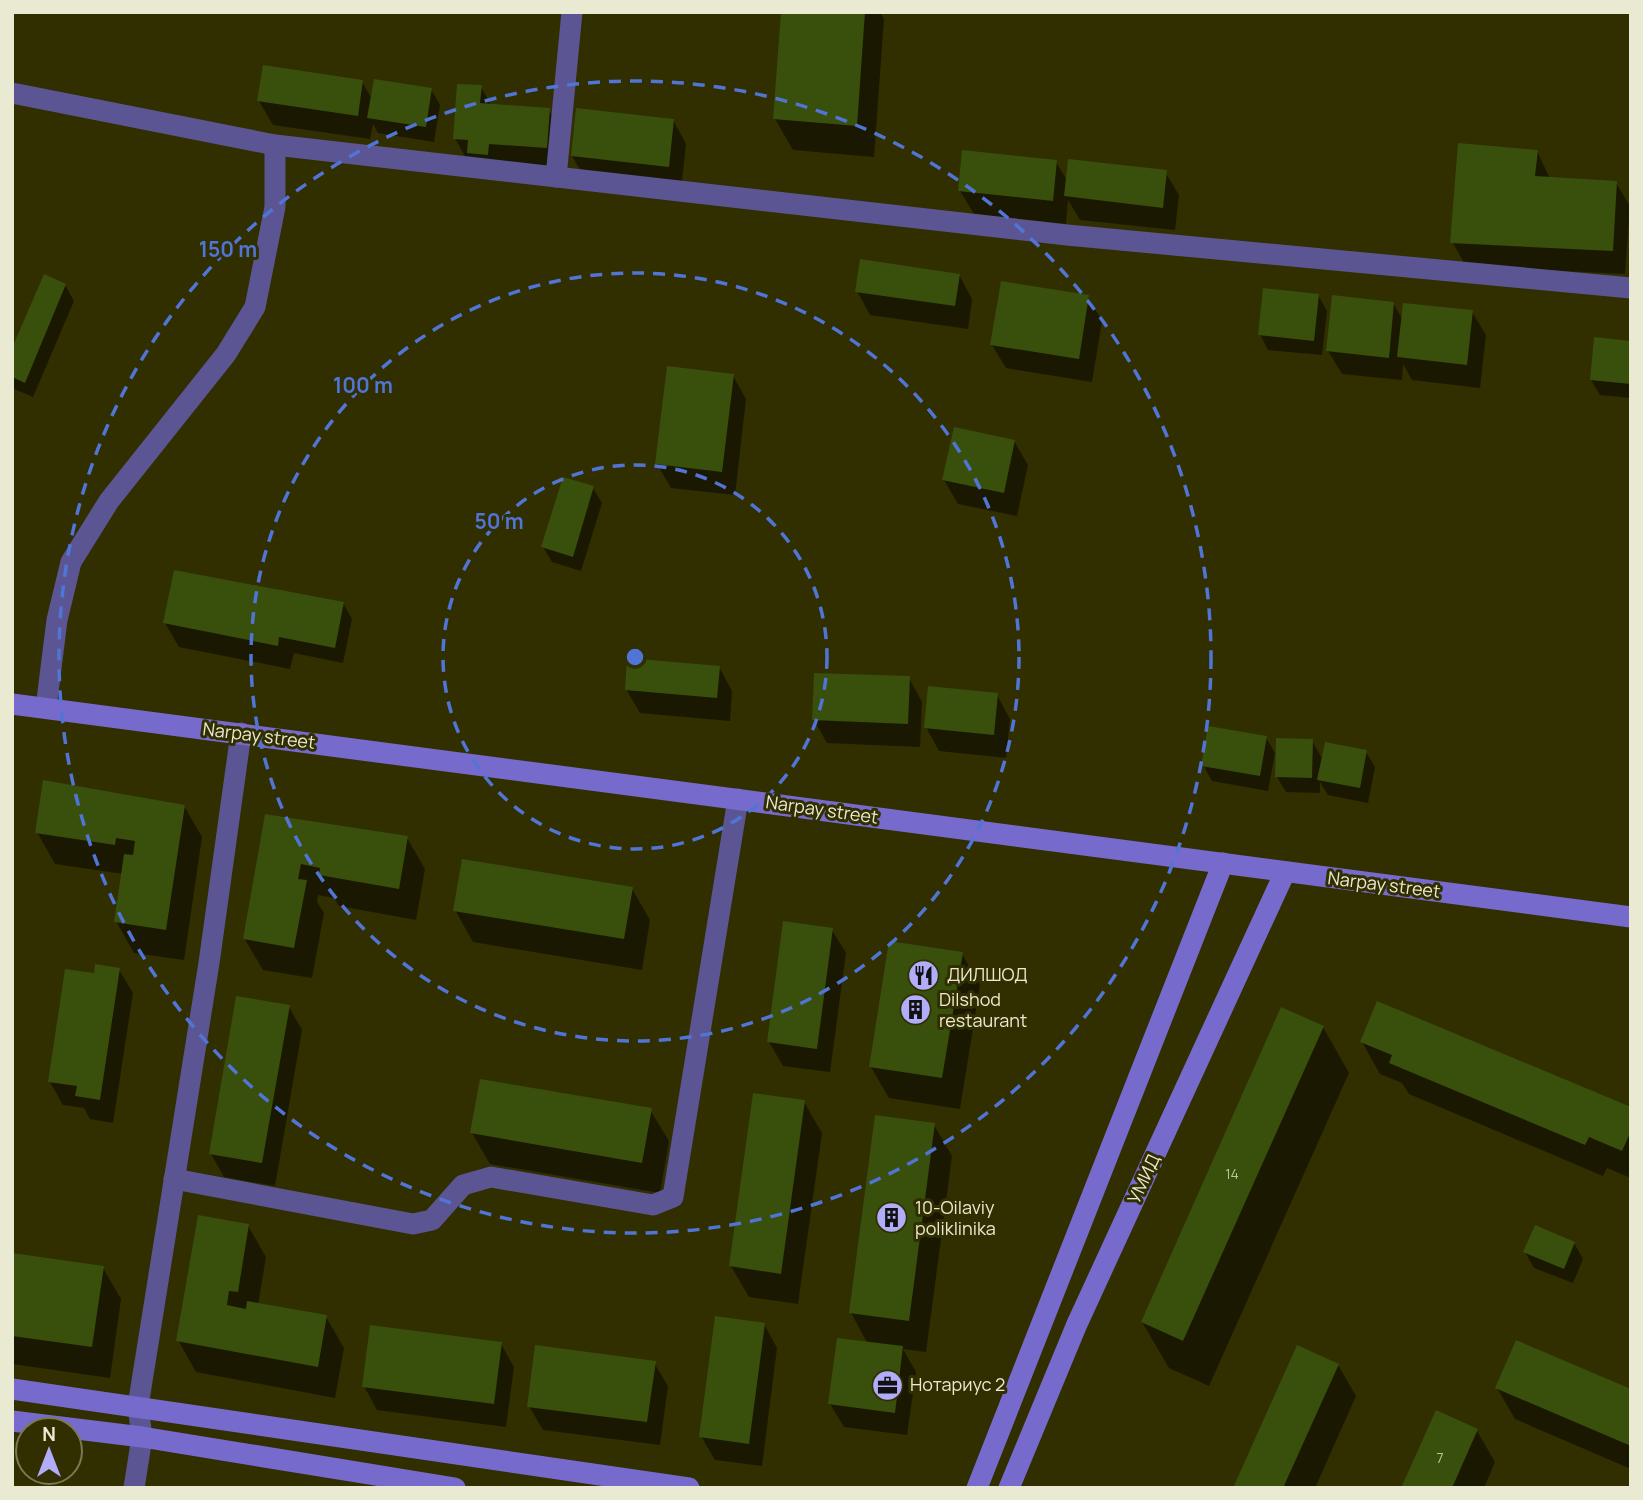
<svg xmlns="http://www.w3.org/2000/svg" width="1643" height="1500" font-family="Manrope,sans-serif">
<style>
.shadow{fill:#0007}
.building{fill:#394f0c}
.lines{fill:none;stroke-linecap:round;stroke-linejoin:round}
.street{stroke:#5b5693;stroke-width:21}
.secondary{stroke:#766bcd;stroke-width:21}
.ring{fill:none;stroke:#5075d6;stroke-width:3.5;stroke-dasharray:12 9}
.labels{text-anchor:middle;stroke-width:6;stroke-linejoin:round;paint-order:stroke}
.number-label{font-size:14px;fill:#bec3a0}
.street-label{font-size:18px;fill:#eaead2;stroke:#312e00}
.poi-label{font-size:18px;fill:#eaead2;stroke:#312e00;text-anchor:start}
.centre{fill:#5075d6;stroke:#312e00;stroke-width:3.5}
.ring-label{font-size:21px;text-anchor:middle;font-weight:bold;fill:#5075d6;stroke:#312e00;stroke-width:6;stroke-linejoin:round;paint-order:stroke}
</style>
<rect width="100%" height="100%" fill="#312e00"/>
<g class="shadow">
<polygon points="783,12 880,12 884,19 874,157 793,150 775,119"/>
<polygon points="362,82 372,99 431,89 440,105 434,142 378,133 373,124 370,139 273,125 259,101"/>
<polygon points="481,87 491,105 549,110 563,134 560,171 468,162 455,138"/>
<polygon points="673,120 686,144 681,190 586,179 572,156"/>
<polygon points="1537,151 1550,179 1616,183 1630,206 1625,274 1466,266 1452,242"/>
<polygon points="1056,162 1068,182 1165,172 1179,195 1175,230 1080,220 1068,200 1066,224 974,214 960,191"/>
<polygon points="959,275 972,299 968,329 870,315 857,291"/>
<polygon points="65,285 74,301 33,397 12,388 12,352"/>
<polygon points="1318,295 1327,311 1322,355 1268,350 1260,334"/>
<polygon points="1088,297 1102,321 1092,382 1006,368 992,345"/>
<polygon points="1393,303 1403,320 1472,312 1486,335 1480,388 1412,380 1403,364 1402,380 1342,374 1328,351"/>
<polygon points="1631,342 1631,398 1600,395 1591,380"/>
<polygon points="733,376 746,399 735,495 671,488 657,464"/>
<polygon points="1014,441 1028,465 1017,516 958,504 944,480"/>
<polygon points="593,488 602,503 581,571 552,562 543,547"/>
<polygon points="343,603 352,619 343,663 294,653 290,669 179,647 165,623"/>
<polygon points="719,667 732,691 730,721 640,713 626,689"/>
<polygon points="909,678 922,702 920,747 827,743 814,720"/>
<polygon points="997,695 1010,719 1006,758 939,751 926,727"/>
<polygon points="1266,738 1275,753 1268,791 1212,781 1203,765"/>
<polygon points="1312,741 1323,760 1366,752 1375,767 1368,803 1328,795 1320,782 1320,793 1286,792 1277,777"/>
<polygon points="184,806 202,837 184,960 134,953 116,921 123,874 55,864 37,832"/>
<polygon points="267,816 407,838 425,869 416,920 339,906 334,898 318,895 317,902 324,913 312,978 263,970 244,938"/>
<polygon points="632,889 650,920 642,970 473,942 455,910"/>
<polygon points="832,930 846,953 830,1072 783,1066 769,1042"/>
<polygon points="962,954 980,985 960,1109 889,1098 871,1067"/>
<polygon points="119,970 133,993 113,1123 90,1119 84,1108 63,1105 50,1082 95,975"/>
<polygon points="289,1007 302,1030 275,1186 224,1177 211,1154"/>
<polygon points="1323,1027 1349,1073 1209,1386 1169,1368 1142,1322"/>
<polygon points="1362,1042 1631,1109 1631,1178 1607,1168 1603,1176 1409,1094 1402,1083 1380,1074"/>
<polygon points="804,1102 822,1133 798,1304 749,1297 731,1266"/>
<polygon points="650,1110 669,1141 660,1193 490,1164 472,1133"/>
<polygon points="934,1125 952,1156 926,1352 903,1349 916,1372 907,1435 844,1427 830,1404 868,1344 851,1313"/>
<polygon points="248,1226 266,1257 258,1305 326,1317 344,1348 335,1398 196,1372 178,1340"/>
<polygon points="1574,1243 1583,1259 1573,1283 1534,1268 1525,1252"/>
<polygon points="12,1255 103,1268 121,1299 110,1378 12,1364"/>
<polygon points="764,1324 777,1348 762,1466 715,1460 701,1436"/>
<polygon points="501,1344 514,1367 506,1427 377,1410 364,1386"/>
<polygon points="654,1363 668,1386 660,1445 543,1430 529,1406"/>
<polygon points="1338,1365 1356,1396 1315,1488 1235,1488"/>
<polygon points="1497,1388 1631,1391 1631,1469 1515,1419"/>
<polygon points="1477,1431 1495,1462 1484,1488 1403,1488"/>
</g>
<g class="building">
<polygon points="781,12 865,12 857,126 773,119"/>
<polygon points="263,65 363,80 358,116 257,101"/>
<polygon points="374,79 432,88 426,127 367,118"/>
<polygon points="457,84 482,85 480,103 550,108 547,148 489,144 488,155 467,153 468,140 453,139"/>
<polygon points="576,108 674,119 669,167 571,156"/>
<polygon points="1458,143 1538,150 1535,176 1617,181 1613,251 1450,243"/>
<polygon points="962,150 1057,160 1053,201 958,191"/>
<polygon points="1068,159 1167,170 1163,208 1064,196"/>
<polygon points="860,259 960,274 955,306 855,292"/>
<polygon points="44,274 66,284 25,383 12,377 12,348"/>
<polygon points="1001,281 1089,295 1079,359 990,345"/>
<polygon points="1263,288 1319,294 1314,341 1258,335"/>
<polygon points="1332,295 1394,302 1389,358 1326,351"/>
<polygon points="1403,303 1473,310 1467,365 1397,357"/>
<polygon points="1594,337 1631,341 1631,384 1590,380"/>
<polygon points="667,366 734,374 722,472 655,464"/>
<polygon points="954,427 1015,440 1004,493 942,480"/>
<polygon points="563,477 594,486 573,557 541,547"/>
<polygon points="174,570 344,602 335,648 279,637 278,646 163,623"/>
<polygon points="627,658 720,666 717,698 625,690"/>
<polygon points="814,673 910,676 908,724 812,720"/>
<polygon points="928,686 998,693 994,735 924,728"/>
<polygon points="1208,726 1267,736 1260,776 1201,766"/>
<polygon points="1276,738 1313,739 1312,778 1275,777"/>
<polygon points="1325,742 1367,750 1360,788 1317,780"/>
<polygon points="43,780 185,805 166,930 114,922 124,854 133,855 135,841 116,838 115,845 35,833"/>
<polygon points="265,814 408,836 399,889 319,875 320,868 301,864 298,879 307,880 294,948 243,939"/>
<polygon points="462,859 633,887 624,939 453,911"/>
<polygon points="783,921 833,928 817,1049 767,1042"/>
<polygon points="889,941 963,952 942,1078 869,1067"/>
<polygon points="95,964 120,968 100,1100 75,1096 77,1086 48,1082 65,969 94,973"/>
<polygon points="236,996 290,1005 262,1163 209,1154"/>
<polygon points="1377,1001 1631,1107 1631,1131 1622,1151 1589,1137 1585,1145 1389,1063 1392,1055 1360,1042"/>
<polygon points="1281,1007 1324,1026 1183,1341 1141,1322"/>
<polygon points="480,1079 652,1108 642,1163 470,1133"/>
<polygon points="753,1093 805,1100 781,1274 729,1266"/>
<polygon points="875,1115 935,1123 909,1321 849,1313"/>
<polygon points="198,1215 249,1224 238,1292 229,1291 227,1305 246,1309 247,1301 327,1315 318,1367 176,1341"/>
<polygon points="1535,1225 1575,1242 1564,1269 1523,1252"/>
<polygon points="12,1253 104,1266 92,1347 12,1336"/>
<polygon points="715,1316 765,1323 749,1444 699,1437"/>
<polygon points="370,1325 502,1342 494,1404 362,1387"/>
<polygon points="837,1338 903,1346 895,1413 828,1404"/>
<polygon points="1516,1340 1631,1389 1631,1446 1495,1388"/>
<polygon points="535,1345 656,1361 647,1422 527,1407"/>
<polygon points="1297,1345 1339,1364 1283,1488 1233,1488"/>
<polygon points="1436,1410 1478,1429 1452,1488 1401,1488"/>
</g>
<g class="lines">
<g class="street">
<polyline points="12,93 275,145 1067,235 1631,288"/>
<polyline points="556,177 572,12"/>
<polyline points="46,708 57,620 71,562 109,501 226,354 255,307 275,207 275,145"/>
<polyline points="174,1179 413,1224 432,1220 463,1185 491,1177 653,1205 673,1197 738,799"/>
<polyline points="134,1488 142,1437 138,1406 209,963 241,733"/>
</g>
<g class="secondary">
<polyline points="12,704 1631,917"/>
<polyline points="12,1389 689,1488"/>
<polyline points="12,1421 142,1437 455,1488"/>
<polyline points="977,1488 1223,863"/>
<polyline points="1009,1488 1077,1324 1285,872"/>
</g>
</g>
<g class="ring">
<circle cx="635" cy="657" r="192"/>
<circle cx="635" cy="657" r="384"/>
<circle cx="635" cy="657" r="576"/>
</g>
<defs>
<symbol id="restaurant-disc" viewBox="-11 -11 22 22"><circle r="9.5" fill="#b2adf9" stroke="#312e00"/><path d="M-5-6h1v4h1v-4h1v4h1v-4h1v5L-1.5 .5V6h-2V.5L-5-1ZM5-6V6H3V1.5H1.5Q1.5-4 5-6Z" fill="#111"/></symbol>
<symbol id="building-disc" viewBox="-11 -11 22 22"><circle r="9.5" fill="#b2adf9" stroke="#312e00"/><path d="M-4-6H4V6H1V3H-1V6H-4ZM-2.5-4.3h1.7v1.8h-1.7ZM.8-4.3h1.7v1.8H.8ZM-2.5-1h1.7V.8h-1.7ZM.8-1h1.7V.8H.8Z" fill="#111"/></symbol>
<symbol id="office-disc" viewBox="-11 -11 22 22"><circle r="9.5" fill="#b2adf9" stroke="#312e00"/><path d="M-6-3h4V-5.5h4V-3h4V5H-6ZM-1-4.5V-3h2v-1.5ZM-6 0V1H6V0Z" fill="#111"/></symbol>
</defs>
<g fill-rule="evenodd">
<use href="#restaurant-disc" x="906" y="958" width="35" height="35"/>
<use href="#building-disc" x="898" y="992" width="35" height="35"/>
<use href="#building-disc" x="874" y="1200" width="35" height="35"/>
<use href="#office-disc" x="870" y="1368" width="35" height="35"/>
</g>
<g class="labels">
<g class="number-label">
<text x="1232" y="1179">14</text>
<text x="1440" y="1463">7</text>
</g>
<g class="street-label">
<text transform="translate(259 736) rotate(7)" y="6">Narpay street</text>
<text transform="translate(822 810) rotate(8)" y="6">Narpay street</text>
<text transform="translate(1384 885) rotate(7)" y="6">Narpay street</text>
<text transform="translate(1144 1179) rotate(-65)" y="6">УМИД</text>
</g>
<g class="poi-label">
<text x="947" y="981">ДИЛШОД</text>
<text x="939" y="1006">Dilshod<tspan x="939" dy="21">restaurant</tspan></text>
<text x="915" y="1214">10-Oilaviy<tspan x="915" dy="21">poliklinika</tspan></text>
<text x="910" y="1391">Нотариус 2</text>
</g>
</g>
<circle cx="635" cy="657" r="10" class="centre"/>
<g class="ring-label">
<text x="228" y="257">150 m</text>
<text x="363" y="393">100 m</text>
<text x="499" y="529">50 m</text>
</g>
<rect width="1643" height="1500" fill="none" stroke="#eaead2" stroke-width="28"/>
<g transform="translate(49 1451)"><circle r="33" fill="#312e00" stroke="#7b7954" stroke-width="2"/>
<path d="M0-5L12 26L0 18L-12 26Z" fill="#b2adf9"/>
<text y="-10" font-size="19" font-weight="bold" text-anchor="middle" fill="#eaead2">N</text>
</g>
</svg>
